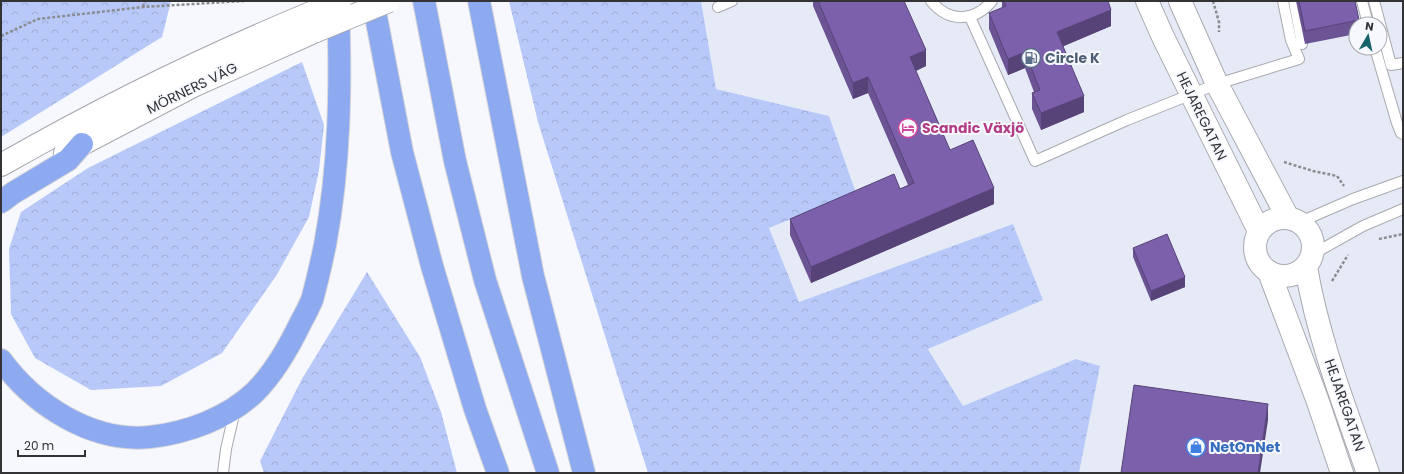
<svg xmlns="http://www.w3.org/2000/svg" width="1404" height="474" font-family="Poppins,sans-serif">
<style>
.built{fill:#e5eaf6;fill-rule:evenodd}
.forest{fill:url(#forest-crowns)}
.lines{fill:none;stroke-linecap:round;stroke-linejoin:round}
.service-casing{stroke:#a7a9af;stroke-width:12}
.tertiary-casing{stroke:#a7a9af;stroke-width:24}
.secondary-casing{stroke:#a7a9af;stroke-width:24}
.motorway-casing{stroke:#d6d6d7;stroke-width:24}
.path{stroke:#8c8d91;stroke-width:2.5;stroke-dasharray:3 2;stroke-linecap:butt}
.service{stroke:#fff;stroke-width:10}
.tertiary{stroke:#fff;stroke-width:22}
.secondary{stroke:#fff;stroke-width:22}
.motorway{stroke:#8da9f0;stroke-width:22}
.secondary-bridge-casing{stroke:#a7a9af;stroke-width:24;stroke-linecap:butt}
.secondary-bridge{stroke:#fff;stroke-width:22}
.wall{fill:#6b5394}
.shaded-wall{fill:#574378}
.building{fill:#7c60ac;stroke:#574378}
.labels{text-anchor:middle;stroke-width:4;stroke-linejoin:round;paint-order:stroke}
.service-label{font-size:14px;font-weight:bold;fill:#4e5e75;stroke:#f6f8fe;text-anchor:start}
.street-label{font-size:14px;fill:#333335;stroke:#f6f8fe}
.hotel-label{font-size:14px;font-weight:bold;fill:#b23c85;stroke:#f6f8fe;text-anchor:start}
.shop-label{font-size:14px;font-weight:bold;fill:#366cbe;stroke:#f6f8fe;text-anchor:start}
</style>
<defs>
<pattern id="forest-crowns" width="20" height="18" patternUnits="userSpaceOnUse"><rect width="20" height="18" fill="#b7c8f9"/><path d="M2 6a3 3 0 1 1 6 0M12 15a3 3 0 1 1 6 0" fill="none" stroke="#9eacd6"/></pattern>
</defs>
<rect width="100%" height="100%" fill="#f6f8fe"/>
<path class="built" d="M701,1H1403V473H1079L1099,366L1077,359L963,406L928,348L1043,300L1013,224L799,302L769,228L856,193L829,116L716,89ZM1356,24H1380V48H1356Z"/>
<g class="forest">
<polygon points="1,1 171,1 162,37 1,137"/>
<polygon points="509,1 701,1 716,89 829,116 856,193 769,228 799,302 1013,224 1043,300 928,349 963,406 1076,359 1100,366 1079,473 648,473 538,122"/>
<polygon points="302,62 324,125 319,170 309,217 276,276 222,353 161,386 91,390 35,358 11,314 9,249 21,212 88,168"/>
<polygon points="367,272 420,357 441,412 457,473 264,473 260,461 302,379"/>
</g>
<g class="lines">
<defs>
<g id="service">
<path d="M931,1C949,23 974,22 992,1"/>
<polyline points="1294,1 1302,44"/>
<polyline points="1362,1 1368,24"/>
<polyline points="1374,1 1391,65 1403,63"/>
<polyline points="718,7 732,1"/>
<polyline points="970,17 1035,161 1127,120 1217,84 1299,59 1291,40 1283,1"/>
<polyline points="1375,48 1397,123 1401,133 1403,134"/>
<polyline points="1300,222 1353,199 1403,181"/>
<polyline points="1313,254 1363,226 1403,209"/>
<polyline points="223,473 226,449 235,410"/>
</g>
<g id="tertiary">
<polyline points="1147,1 1163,37 1259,231"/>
<polyline points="1180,1 1217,84 1288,218"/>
<circle cx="1284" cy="247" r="29"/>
<path d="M1306,267C1318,338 1344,405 1368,473"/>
<polyline points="1269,272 1317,399 1342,473"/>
</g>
<g id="secondary">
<polyline points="65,153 193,86 316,31"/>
<path d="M1,165C101,108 204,57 311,13"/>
</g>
<g id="motorway">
<polyline points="373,1 402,152 432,266 475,409 498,473"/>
<polyline points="424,1 455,161 485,280 548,473"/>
<polyline points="479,1 533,276 584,473"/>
<polyline points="1,202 13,193 68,160 82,144"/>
<path d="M1,360C34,405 92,443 150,437C187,433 228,418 255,392C275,372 289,347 301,322C305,315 309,307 312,300C317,282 321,264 325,245C340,165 341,85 338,4"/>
</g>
</defs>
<use href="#service" class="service-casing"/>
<use href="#tertiary" class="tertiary-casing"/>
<use href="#secondary" class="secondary-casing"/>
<use href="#motorway" class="motorway-casing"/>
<g class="path">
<polyline points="1213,1 1219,22 1219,32"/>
<polyline points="143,7 145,1"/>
<polyline points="1,36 38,19 143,7 244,1"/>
<polyline points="1284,162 1313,171 1337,176 1344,186"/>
<polyline points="1379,239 1403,234"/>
<polyline points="1332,281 1348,255"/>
</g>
<use href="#service" class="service"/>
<use href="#tertiary" class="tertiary"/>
<use href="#secondary" class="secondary"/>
<use href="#motorway" class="motorway"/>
<defs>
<g id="secondary-bridge">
<polyline points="311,13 340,1"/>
<polyline points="316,31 389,1"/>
</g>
</defs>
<use href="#secondary-bridge" class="secondary-bridge-casing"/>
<use href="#secondary-bridge" class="secondary-bridge"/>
</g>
<g class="wall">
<polygon points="813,1 904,1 926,66 915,71 950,150 994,204 811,283 790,235 790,219 900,189 908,185 868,93 853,99 813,6"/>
<polygon points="1002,1 1108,1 1111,26 1063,46 1084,112 1041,130 1032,109 1032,93 1034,92 1025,68 1008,75 989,29 989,13 1002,8"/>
<polygon points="1296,1 1355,1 1359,20 1359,24 1356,24 1356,34 1305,44"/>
<polygon points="1133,248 1185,287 1151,301 1133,257"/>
</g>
<g class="shaded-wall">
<polygon points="1111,10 1111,26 1057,49 1057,32"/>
<polygon points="926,50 926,66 910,74 910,57"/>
<polygon points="1025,52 1025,68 1008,75 1008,59"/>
<polygon points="868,77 868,93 853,99 853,83"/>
<polygon points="1084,96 1084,112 1041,130 1041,113"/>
<polygon points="994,188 994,204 811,283 811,267"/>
<polygon points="1185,277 1185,287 1151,301 1151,291"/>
<polygon points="1268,404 1268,420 1260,473 1258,473"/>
</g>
<g class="building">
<polygon points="818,1 904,1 926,50 910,57 950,150 973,140 994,188 811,267 790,219 894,174 900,189 914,183 868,77 853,83"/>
<polygon points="1004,1 1108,1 1111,10 1057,32 1084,96 1041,113 1032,93 1040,90 1025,52 1008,59 989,13 1006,6"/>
<polygon points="1299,1 1355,1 1359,20 1305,31"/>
<polygon points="1167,234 1185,277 1151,291 1133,248"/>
<polygon points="1134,385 1268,404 1258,473 1121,473"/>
</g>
<defs>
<symbol id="fuel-ring" viewBox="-11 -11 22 22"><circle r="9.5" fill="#f6f8fe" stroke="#5c6f8a" stroke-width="1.5"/><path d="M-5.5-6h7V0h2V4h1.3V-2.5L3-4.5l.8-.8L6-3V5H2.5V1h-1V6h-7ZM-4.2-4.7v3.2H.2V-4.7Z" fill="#5c6f8a"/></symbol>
<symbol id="hotel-ring" viewBox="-11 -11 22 22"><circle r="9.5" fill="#f6f8fe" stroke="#d1479c" stroke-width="1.5"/><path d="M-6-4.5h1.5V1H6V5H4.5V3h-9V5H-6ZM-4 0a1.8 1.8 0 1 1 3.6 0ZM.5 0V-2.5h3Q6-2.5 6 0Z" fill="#d1479c"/></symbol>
<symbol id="shop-ring" viewBox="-11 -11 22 22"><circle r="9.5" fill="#f6f8fe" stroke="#3f7fe0" stroke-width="1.5"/><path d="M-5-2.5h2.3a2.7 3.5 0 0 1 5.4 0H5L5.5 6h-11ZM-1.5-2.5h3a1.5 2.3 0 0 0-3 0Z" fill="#3f7fe0"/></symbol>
</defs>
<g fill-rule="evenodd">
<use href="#fuel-ring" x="1020" y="47" width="22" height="22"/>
<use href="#hotel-ring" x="897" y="117" width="22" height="22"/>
<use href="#shop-ring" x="1185" y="436" width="22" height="22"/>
</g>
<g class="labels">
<g class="service-label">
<text x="1045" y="63">Circle K</text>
</g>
<g class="street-label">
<text transform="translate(192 88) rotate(-26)" y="5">MÖRNERS VÄG</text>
<text transform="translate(1202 116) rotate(64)" y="5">HEJAREGATAN</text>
<text transform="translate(1345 405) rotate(71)" y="5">HEJAREGATAN</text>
</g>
<g class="hotel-label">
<text x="922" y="133">Scandic Växjö</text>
</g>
<g class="shop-label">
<text x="1210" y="452">NetOnNet</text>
</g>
</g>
<rect width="1404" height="474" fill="none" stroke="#333335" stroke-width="4"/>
<g transform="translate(1368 36) rotate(9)"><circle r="19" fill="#f6f8fe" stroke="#a8a9ae"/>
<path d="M0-3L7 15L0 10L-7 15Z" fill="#15636b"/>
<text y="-6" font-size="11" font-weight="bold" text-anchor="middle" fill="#333335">N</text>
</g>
<path d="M18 450v6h67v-6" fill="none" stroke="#333335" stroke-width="2"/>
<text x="24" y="450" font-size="12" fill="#333335" stroke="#f6f8fe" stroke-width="3" paint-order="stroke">20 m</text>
</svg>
